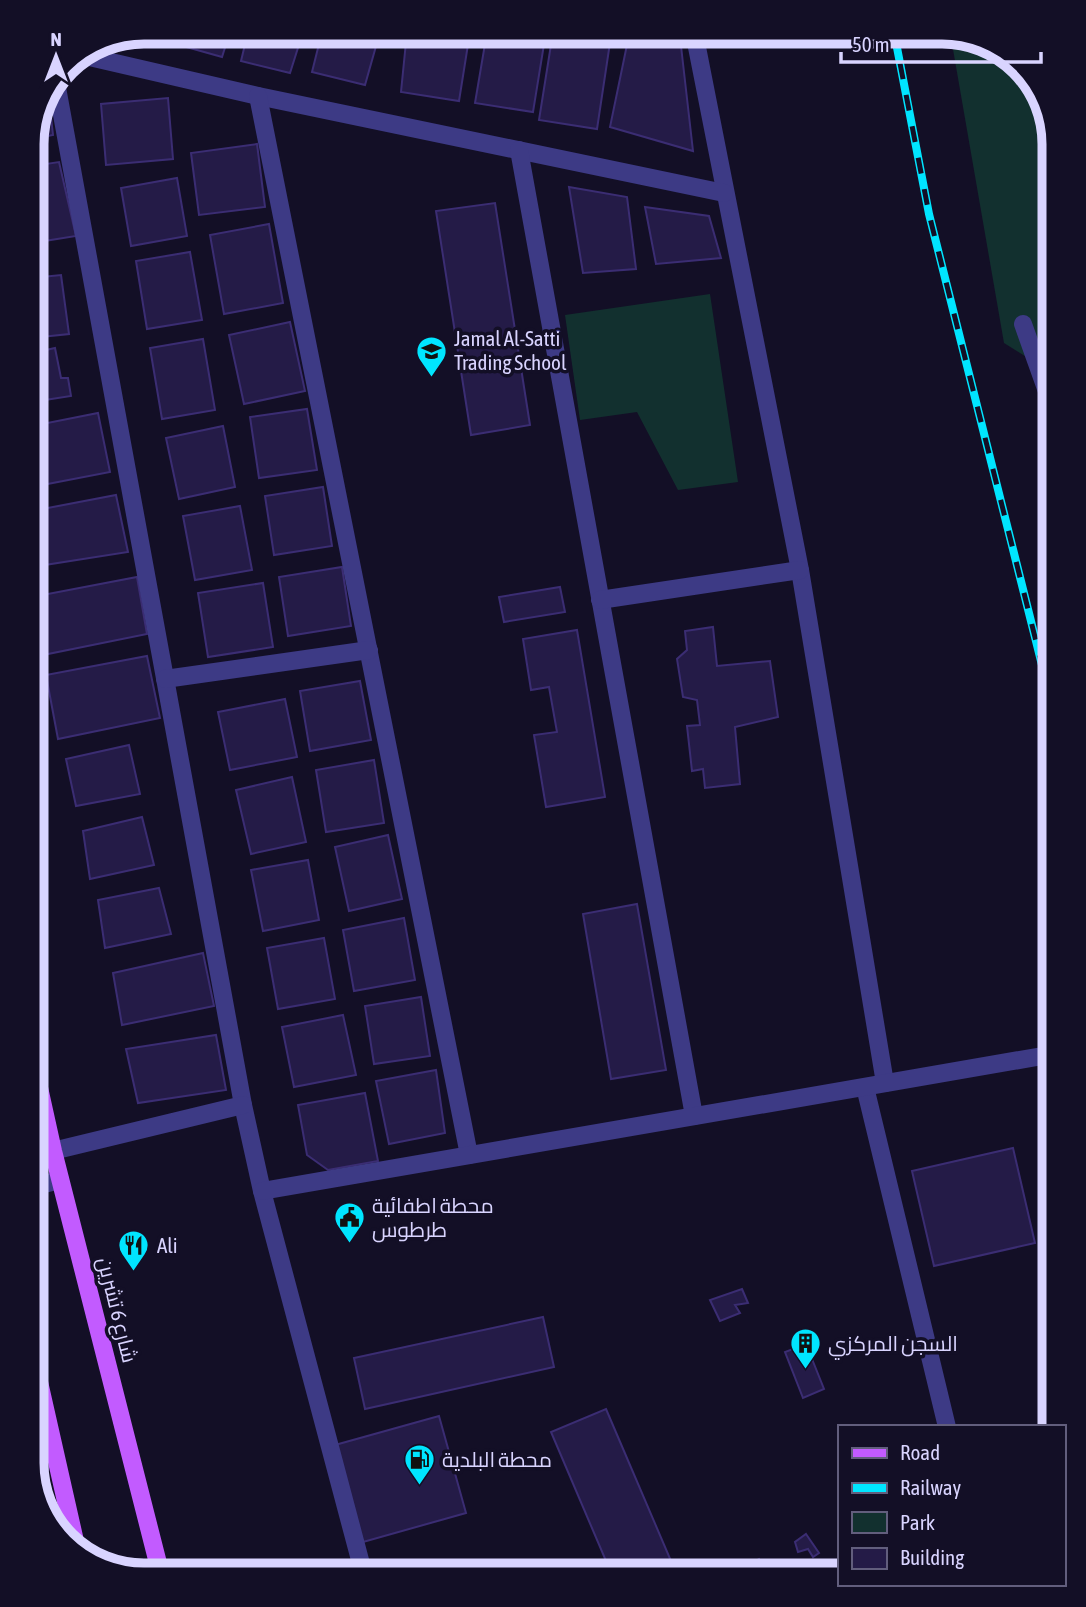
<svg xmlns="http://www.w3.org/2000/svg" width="1086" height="1607" font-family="'Asap Condensed',Cairo,sans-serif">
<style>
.green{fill:#12302f}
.building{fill:#241b47;stroke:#3b2d73;stroke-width:2}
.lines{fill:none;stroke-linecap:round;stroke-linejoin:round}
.minor{stroke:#3d3a85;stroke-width:18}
.primary{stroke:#c25bff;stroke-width:18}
.rail-casing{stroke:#00e5ff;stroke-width:8}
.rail{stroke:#130f26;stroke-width:5;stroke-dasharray:16;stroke-linecap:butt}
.labels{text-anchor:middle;stroke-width:7;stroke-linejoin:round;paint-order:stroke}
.poi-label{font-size:21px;fill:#d9d4ff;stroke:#130f26;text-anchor:start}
.street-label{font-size:21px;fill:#d9d4ff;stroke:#130f26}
.rim{fill:none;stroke:#d9d4ff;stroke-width:9}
</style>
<rect width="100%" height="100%" fill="#130f26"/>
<g class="green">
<polygon points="950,32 999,47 1040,88 1054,144 1054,374 1004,343"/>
<polygon points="710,294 738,482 678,490 637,412 580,420 565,315"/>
</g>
<g class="building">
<polygon points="144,31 156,32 152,42 131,37"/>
<polygon points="174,32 230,32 222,57 172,43"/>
<polygon points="248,32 303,32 290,73 241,61"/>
<polygon points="322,32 380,32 365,85 312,72"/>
<polygon points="407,32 470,32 459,101 401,92"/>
<polygon points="487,32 546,32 533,112 475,103"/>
<polygon points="553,32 586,32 611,36 597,129 539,120"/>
<polygon points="629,35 681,46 693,151 610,127"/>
<polygon points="168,98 173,159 106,165 101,104"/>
<polygon points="49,99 53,135 32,139 32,137"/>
<polygon points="257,144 265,207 199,215 191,153"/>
<polygon points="59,162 76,236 32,243 32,166"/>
<polygon points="177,178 187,236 131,246 121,188"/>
<polygon points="569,187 627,197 636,269 583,273"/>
<polygon points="495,203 530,425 471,435 436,211"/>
<polygon points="645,207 709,216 721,258 656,264"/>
<polygon points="269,224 283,303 224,314 210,235"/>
<polygon points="190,252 202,320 147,329 136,261"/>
<polygon points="61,275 69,334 32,338 32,278"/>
<polygon points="290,322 305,391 244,404 229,335"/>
<polygon points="203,339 215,410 162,419 150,348"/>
<polygon points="55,348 61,378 68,378 71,396 32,402 32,353"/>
<polygon points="307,409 317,470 259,478 250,417"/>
<polygon points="98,413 110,472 32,487 32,426"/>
<polygon points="223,426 235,487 179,499 166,438"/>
<polygon points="323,487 332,546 274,555 265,496"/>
<polygon points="116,495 128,552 32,567 32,511"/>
<polygon points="240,506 252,570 195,580 183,516"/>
<polygon points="342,567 351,626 288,636 279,577"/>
<polygon points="137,577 147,634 43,655 32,597"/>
<polygon points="263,583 273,647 208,657 198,593"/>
<polygon points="560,587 565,612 504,622 499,597"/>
<polygon points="713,627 717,666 770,661 778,717 735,727 740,784 705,788 703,769 692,771 687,726 700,725 697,700 683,697 677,659 687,650 685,631"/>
<polygon points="577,630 605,797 546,807 534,735 557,732 549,687 531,690 523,639"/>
<polygon points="147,656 160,718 58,739 46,675"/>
<polygon points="360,681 371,740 310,751 300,691"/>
<polygon points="285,699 297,757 230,770 218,712"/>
<polygon points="129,745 140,794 76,806 66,759"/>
<polygon points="374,760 384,823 326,832 316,770"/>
<polygon points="292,777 306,842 251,854 236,790"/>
<polygon points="142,817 154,865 90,879 83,831"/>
<polygon points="388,835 402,899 349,911 335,847"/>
<polygon points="308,860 319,920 263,931 251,870"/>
<polygon points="159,888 171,934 105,948 98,900"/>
<polygon points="637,904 666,1070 611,1079 583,914"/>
<polygon points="404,918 415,980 354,991 343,930"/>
<polygon points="324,938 335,999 278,1009 267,948"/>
<polygon points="203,953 214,1006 122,1025 113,973"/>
<polygon points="421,997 430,1056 374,1064 365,1006"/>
<polygon points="343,1015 356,1075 294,1087 282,1027"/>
<polygon points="216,1035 226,1090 138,1103 126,1049"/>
<polygon points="436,1070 445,1133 389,1144 376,1081"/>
<polygon points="365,1093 378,1161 328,1170 307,1155 298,1105"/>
<polygon points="1054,1094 1054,1164 1051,1165 1040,1096"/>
<polygon points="1013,1148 1035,1243 934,1266 912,1171"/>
<polygon points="742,1289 748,1303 735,1305 740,1313 720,1321 710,1300"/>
<polygon points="543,1317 554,1367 365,1409 354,1358"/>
<polygon points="806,1344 824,1389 803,1398 785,1352"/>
<polygon points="606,1409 677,1575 612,1575 551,1432"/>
<polygon points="439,1416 466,1513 363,1542 335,1445"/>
<polygon points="806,1534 819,1553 813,1557 808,1549 798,1552 795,1542"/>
<polygon points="759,1559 767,1575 741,1575 738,1570"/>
</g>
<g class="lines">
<g class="minor">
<polyline points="694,32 800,570 885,1083"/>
<polyline points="85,56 258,96 724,193"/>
<polyline points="56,82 243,1105 262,1191 364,1575"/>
<polyline points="258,96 469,1155"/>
<polyline points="519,150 694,1116"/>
<polyline points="1023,324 1054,411"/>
<polyline points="600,600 800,570"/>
<polyline points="165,679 369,650"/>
<polyline points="865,1087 947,1427"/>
<polyline points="32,1156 243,1105"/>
<polyline points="32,1187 60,1180"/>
<polyline points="262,1191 1054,1054"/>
</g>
<g class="primary">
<polyline points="32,1056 53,1151 161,1575"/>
<polyline points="32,1351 77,1550"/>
</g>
<defs>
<polyline id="rail" points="894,32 929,214 1054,713"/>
</defs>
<use href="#rail" class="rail-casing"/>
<use href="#rail" class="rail"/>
</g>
<defs>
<symbol id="school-pin" viewBox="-11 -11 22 30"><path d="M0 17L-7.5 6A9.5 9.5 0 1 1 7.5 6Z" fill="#00e5ff" stroke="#130f26"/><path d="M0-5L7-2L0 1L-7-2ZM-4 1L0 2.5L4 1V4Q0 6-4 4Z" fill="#111"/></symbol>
<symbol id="civic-pin" viewBox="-11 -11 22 30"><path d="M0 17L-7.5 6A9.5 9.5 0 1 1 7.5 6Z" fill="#00e5ff" stroke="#130f26"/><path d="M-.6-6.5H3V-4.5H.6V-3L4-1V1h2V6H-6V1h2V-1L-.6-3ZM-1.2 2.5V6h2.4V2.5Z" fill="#111"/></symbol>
<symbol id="restaurant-pin" viewBox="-11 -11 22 30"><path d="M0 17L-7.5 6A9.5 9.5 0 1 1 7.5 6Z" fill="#00e5ff" stroke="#130f26"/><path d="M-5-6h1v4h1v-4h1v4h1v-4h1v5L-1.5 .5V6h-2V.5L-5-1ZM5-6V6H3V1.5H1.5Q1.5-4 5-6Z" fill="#111"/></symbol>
<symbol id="building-pin" viewBox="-11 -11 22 30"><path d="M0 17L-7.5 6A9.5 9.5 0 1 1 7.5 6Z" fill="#00e5ff" stroke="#130f26"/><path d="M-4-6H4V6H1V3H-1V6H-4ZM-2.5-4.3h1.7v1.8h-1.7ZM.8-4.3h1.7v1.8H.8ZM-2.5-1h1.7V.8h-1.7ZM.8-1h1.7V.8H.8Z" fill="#111"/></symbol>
<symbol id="fuel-pin" viewBox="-11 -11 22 30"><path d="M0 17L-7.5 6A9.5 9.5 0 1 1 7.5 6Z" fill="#00e5ff" stroke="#130f26"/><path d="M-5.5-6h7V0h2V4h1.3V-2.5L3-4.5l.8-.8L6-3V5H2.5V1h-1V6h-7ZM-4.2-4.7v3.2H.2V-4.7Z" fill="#111"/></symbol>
</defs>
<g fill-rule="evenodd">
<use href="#school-pin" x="414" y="334" width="35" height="47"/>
<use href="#civic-pin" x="332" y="1200" width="35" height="47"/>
<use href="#restaurant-pin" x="116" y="1228" width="35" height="47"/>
<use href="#building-pin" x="788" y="1326" width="35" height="47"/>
<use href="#fuel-pin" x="402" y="1442" width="35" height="47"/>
</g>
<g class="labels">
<g class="poi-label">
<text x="454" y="346">Jamal Al-Satti<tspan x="454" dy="24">Trading School</tspan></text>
<text x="372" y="1213">محطة اطفائية<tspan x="372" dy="24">طرطوس</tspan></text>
<text x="157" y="1253">Ali</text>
<text x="828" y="1351">السجن المركزي</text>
<text x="442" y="1467">محطة البلدية</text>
</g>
<g class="street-label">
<text transform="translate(117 1310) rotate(76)" y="7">شارع 6 تشرين</text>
</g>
</g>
<path d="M0 0H1086V1607H0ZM144 44H942A100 100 0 0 1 1042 144V1463A100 100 0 0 1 942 1563H144A100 100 0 0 1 44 1463V144A100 100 0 0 1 144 44Z" fill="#130f26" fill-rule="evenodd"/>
<path class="rim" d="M144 44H942A100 100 0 0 1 1042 144V1463A100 100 0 0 1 942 1563H144A100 100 0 0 1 44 1463V144A100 100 0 0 1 144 44Z"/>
<rect x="838" y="1425" width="228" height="161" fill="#130f26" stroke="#625e7d" stroke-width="2"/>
<rect x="852" y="1448" width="35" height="10" fill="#c25bff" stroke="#625e7d" stroke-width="2"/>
<text x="900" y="1460" font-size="21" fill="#d9d4ff">Road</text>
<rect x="852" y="1483" width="35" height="10" fill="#00e5ff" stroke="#625e7d" stroke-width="2"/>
<text x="900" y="1495" font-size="21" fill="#d9d4ff">Railway</text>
<rect x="852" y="1512" width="35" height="21" fill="#12302f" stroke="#625e7d" stroke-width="2"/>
<text x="900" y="1530" font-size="21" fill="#d9d4ff">Park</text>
<rect x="852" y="1548" width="35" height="21" fill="#241b47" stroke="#625e7d" stroke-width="2"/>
<text x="900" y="1565" font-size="21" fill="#d9d4ff">Building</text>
<g transform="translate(56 56)" stroke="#130f26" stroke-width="5" paint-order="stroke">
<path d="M0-5L12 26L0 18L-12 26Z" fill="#d9d4ff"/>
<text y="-10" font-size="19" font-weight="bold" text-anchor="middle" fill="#d9d4ff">N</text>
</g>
<path d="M841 52v10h200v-10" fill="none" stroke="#d9d4ff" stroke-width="3.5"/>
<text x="852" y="52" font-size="21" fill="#d9d4ff" stroke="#130f26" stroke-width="5" paint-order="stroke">50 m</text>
</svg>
